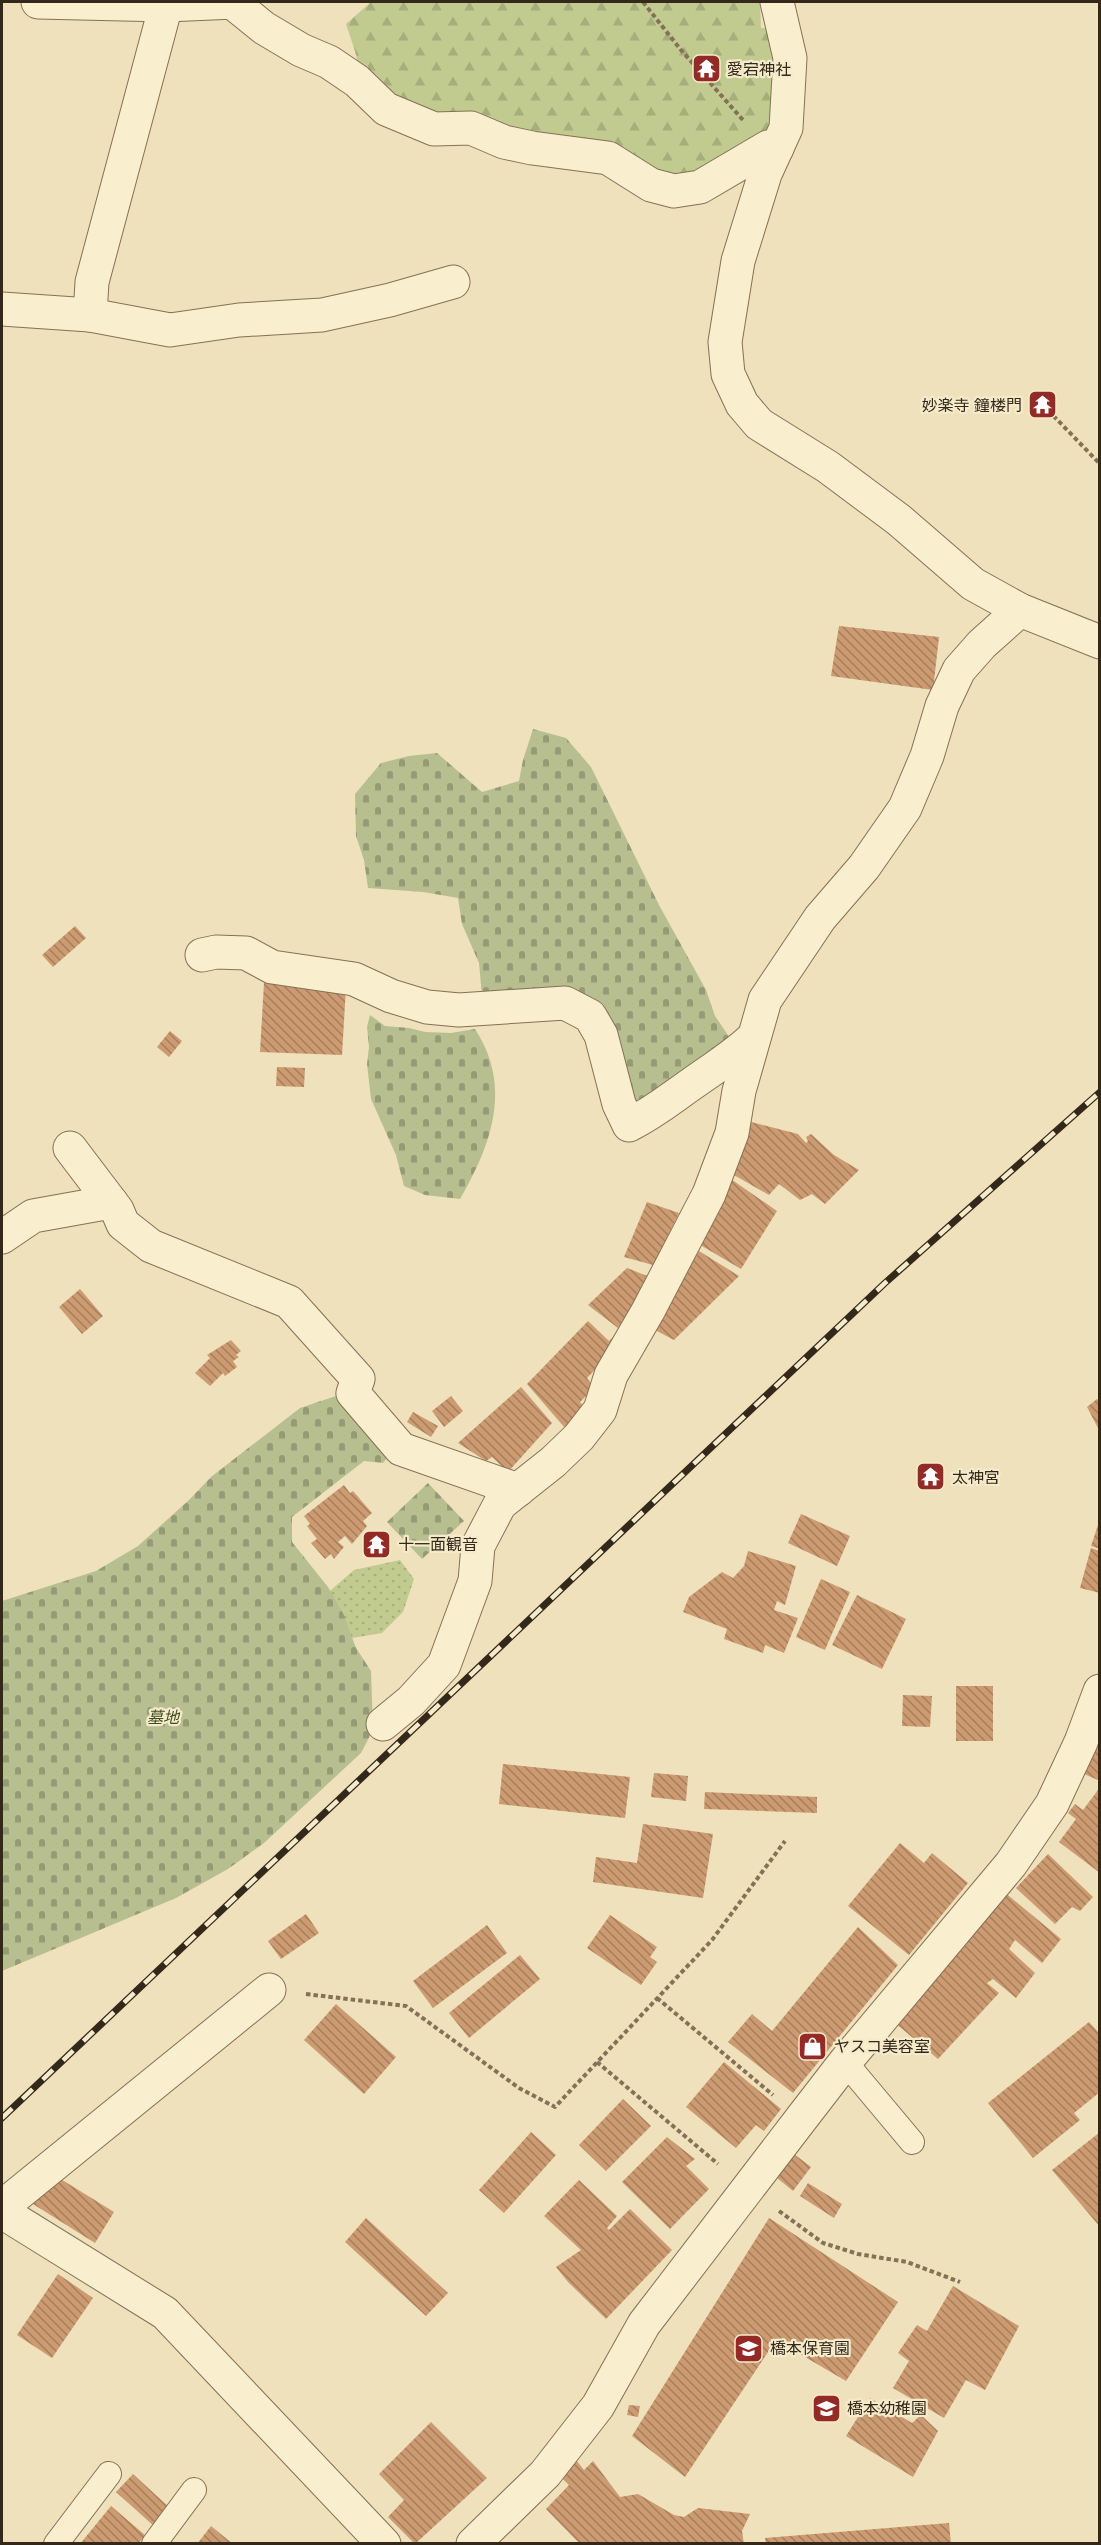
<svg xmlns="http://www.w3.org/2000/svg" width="1101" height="2545" font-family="Lora,'Noto Sans JP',serif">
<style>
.grass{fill:url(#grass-dots)}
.forest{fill:url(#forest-firs)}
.cemetery{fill:url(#cemetery-stones)}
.building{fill:url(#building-back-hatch)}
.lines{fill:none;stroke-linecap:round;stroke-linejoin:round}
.service-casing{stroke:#857155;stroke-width:26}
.minor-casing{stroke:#857155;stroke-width:35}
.path{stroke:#857155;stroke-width:4;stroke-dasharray:4.5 3;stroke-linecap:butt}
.service{stroke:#f9eece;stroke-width:24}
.minor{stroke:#f9eece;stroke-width:33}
.rail-casing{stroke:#33281a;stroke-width:7}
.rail{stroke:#f5ebcb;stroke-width:4.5;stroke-dasharray:14;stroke-linecap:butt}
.labels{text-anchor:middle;stroke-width:4.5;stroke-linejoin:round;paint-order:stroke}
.poi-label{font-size:16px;fill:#33281a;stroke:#f5ebcb;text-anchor:start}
.park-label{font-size:16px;font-style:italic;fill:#425021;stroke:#f5ebcb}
</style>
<defs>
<pattern id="grass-dots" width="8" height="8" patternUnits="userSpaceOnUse" patternTransform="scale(1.5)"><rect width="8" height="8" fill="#c1cb90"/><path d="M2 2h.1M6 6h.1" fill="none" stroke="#a6ae7c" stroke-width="1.8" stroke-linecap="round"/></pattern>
<pattern id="forest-firs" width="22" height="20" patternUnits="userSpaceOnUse" patternTransform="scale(1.5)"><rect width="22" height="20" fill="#c1cb90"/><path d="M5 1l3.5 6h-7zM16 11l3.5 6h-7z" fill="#a6ae7c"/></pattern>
<pattern id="cemetery-stones" width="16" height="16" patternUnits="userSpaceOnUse" patternTransform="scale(1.5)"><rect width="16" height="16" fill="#b7bf90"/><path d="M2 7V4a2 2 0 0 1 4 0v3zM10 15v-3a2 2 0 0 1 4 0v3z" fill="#959b75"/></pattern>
<pattern id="building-back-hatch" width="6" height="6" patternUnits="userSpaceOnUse" patternTransform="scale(1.5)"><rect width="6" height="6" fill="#cc9b71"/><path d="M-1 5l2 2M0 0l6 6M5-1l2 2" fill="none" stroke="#a67e5c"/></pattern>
</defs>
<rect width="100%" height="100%" fill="#eee1bb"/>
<polygon class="grass" points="400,1560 414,1579 403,1612 382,1633 352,1638 317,1602 354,1570"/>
<polygon class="forest" points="371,2 760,2 761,28 778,28 783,128 698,182 439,127 361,77 355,51 346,24"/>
<g class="cemetery">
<polygon points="533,729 566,738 591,767 659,905 706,990 715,1016 734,1044 637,1105 604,1031 482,996 479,963 462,924 458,898 423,892 368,888 364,860 356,836 355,794 381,763 409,756 437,753 482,792 519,781 523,760"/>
<path d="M370,1015L385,1026L409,1028L425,1032L451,1033L475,1029C513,1087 491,1145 460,1199L425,1195L404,1186L396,1155L371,1099L367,1064L369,1047L367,1027Z"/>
<polygon points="339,1395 389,1456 383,1463 364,1461 292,1517 292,1542 328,1587 343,1613 356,1648 371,1671 373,1730 361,1753 264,1843 228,1869 176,1898 2,1971 2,1601 96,1571 138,1546 189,1500 211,1477 300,1408"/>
<polygon points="428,1483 464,1521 422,1559 387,1522"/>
</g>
<g class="building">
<polygon points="839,626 939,637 933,690 831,676"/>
<polygon points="75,926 86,938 53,967 42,955"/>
<polygon points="264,983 346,987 342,1055 260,1052"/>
<polygon points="170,1031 182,1041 169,1057 157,1047"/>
<polygon points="277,1067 305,1068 304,1087 276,1086"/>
<polygon points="747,1121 798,1134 806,1143 808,1141 806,1137 811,1134 834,1155 859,1170 825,1204 812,1194 800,1200 779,1184 769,1195 727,1171"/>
<polygon points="725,1175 777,1211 741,1269 697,1243"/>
<polygon points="647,1202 679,1213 653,1265 624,1257"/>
<polygon points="699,1251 739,1276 674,1340 655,1330"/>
<polygon points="627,1268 650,1277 618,1328 588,1305"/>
<polygon points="80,1289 103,1316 82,1334 59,1307"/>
<polygon points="588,1321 609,1341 614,1336 621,1343 587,1378 594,1388 580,1402 586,1410 565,1428 527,1384"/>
<polygon points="231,1340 241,1351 236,1355 239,1357 233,1361 237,1367 225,1376 223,1373 210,1386 195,1373 210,1358 207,1355"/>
<polygon points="521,1387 552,1423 508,1472 492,1457 486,1461 458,1443"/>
<polygon points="451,1396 463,1411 444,1427 432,1411"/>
<polygon points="1097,1399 1100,1402 1100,1432 1087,1407"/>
<polygon points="413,1412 438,1426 431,1437 407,1422"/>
<polygon points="344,1485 350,1493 353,1491 372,1513 363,1521 367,1526 352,1544 345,1536 338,1542 344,1547 334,1559 331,1554 325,1559 311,1543 317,1539 307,1526 310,1524 304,1516"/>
<polygon points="801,1514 850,1536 837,1566 788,1543"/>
<polygon points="1099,1522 1100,1522 1100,1549 1091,1546"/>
<polygon points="1091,1548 1100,1551 1100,1593 1080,1588"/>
<polygon points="748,1551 796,1566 785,1605 777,1601 774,1610 798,1618 784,1653 765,1645 763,1653 724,1639 727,1629 683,1612 689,1597 722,1572 733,1578 744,1566"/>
<polygon points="821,1579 850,1592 825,1650 796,1637"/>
<polygon points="857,1595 906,1619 882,1669 832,1645"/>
<rect x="956" y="1686" width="37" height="55"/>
<polygon points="903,1695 932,1696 930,1727 902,1726"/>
<polygon points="1097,1741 1100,1742 1100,1781 1082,1773"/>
<polygon points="503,1764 630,1777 625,1818 499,1804"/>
<polygon points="654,1773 688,1776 686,1801 651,1797"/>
<polygon points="1098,1790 1100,1791 1100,1873 1059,1842 1076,1819 1068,1813 1075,1804 1083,1810"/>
<polygon points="705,1792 817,1797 817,1813 704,1809"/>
<polygon points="643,1824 713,1834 703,1898 593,1882 596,1857 637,1863"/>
<polygon points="900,1843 924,1863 932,1853 968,1883 909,1955 848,1906"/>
<polygon points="1048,1854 1093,1897 1080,1911 1072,1907 1055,1924 1016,1888"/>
<polygon points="1003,1891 1061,1939 1042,1963 1015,1940 1009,1949 1035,1973 1016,1998 993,1979 987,1983 999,1993 938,2059 894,2022"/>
<polygon points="306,1914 319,1933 281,1959 268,1941"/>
<polygon points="610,1915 657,1947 650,1957 657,1962 641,1985 587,1948"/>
<polygon points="487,1925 507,1953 433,2008 413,1981"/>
<polygon points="858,1927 898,1965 793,2093 728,2042 752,2014 772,2031"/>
<polygon points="520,1955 540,1979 469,2038 449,2013"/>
<polygon points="336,2004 396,2057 364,2094 304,2040"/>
<polygon points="1089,2022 1100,2034 1100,2092 1074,2113 1080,2120 1033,2158 988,2103"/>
<polygon points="724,2062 781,2109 764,2131 756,2125 736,2148 686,2107"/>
<polygon points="623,2099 651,2126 606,2171 579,2145"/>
<polygon points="531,2132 556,2155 504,2213 479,2190"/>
<polygon points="1100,2132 1100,2227 1052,2170"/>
<polygon points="667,2137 695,2159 686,2166 709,2189 670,2229 622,2182"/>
<polygon points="794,2154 811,2167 793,2191 776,2177"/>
<polygon points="51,2173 114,2212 95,2243 33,2204"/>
<polygon points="579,2180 617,2216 607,2228 609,2230 630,2209 672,2250 606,2319 568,2282 556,2267 581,2250 544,2216"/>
<polygon points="808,2183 842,2204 834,2218 800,2196"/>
<polygon points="366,2218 448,2293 426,2316 345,2242"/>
<polygon points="769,2218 898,2302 846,2381 776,2340 685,2477 632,2436"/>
<polygon points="58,2274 93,2298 52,2358 17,2335"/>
<polygon points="953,2286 1019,2326 985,2390 966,2380 944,2418 893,2388 909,2361 898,2353 917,2325 927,2331"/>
<polygon points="870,2398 912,2423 921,2415 938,2431 913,2477 846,2436"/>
<polygon points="629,2405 640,2406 638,2417 627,2415"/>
<polygon points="431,2422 487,2478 415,2544 388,2517 404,2500 379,2474"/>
<polygon points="576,2460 584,2470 593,2461 620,2497 638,2494 674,2515 684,2517 698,2508 750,2514 742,2531 744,2544 580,2544 546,2509 569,2485 560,2476"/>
<polygon points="133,2474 171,2509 155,2527 116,2492"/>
<polygon points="111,2506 145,2535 138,2544 80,2544"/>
<polygon points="949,2523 951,2544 766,2544 765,2538"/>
<polygon points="211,2526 233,2544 197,2544"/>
</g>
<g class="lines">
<defs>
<g id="service">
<polyline points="845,2062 912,2142"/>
<polyline points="56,2544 109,2474"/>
<polyline points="154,2544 194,2490"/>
</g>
<g id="minor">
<polyline points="38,2 166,5 235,2"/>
<polyline points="777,2 790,58 786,128 765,174 738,261 725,342 728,374 742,404 759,424 828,467 899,520 973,584 1020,610 1100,642"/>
<polyline points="233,3 264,28 301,50 329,62 357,81 386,109 434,129 471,128 504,142 532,148 608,158 651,185 674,191 700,187 768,147 777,148"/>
<polyline points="166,5 92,282 90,315 170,330 239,320 322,315 390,300 453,282"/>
<polyline points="2,309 90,315"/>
<path d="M202,955L216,952L246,953L272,967L354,979L391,996L427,1007L459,1010L565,1003L590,1016L601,1035L619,1104L629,1125C655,1112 670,1099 693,1083C714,1068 734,1056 753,1038"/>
<polyline points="70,1148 117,1210 123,1224 151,1246 289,1302 358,1379 353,1393 401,1449 518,1490"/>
<polyline points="2,1237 33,1216 111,1202"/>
<polyline points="383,1724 411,1701 444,1665 475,1581 478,1546 500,1504 553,1462 579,1437 600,1410 611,1375 648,1311 709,1194 732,1133 739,1091 765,1000 820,918 864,867 905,808 927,756 942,706 959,670 982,644 1020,610"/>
<polyline points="2,2207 269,1990"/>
<polyline points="2,2212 165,2313 384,2544"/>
<polyline points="473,2544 545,2474 598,2406 644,2324 801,2119 845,2062 1011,1864 1052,1804 1081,1742 1100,1691"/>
</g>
</defs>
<use href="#service" class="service-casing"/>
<use href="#minor" class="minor-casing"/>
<g class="path">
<polyline points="643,2 681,50 743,120"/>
<polyline points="1043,405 1100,464"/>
<polyline points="306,1994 406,2006 519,2088 555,2107 712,1940 785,1841"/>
<polyline points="657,1998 773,2095"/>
<polyline points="597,2062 718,2164"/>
<polyline points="779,2211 823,2243 858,2254 907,2262 960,2282"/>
</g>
<use href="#service" class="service"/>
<use href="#minor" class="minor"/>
<defs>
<polyline id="rail" points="2,2118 885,1283 1100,1092"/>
</defs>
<use href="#rail" class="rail-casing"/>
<use href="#rail" class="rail"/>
</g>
<defs>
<symbol id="temple-square" viewBox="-11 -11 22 22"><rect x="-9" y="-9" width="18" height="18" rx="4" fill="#942a25" stroke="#f5ebcb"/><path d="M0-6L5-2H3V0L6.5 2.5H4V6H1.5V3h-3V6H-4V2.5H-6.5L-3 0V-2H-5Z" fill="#fff"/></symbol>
<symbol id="shop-square" viewBox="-11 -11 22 22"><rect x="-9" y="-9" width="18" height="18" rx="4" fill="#942a25" stroke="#f5ebcb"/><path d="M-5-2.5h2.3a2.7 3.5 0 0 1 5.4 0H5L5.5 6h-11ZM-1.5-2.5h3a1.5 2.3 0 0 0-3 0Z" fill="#fff"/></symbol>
<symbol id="school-square" viewBox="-11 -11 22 22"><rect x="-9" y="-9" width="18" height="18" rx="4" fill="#942a25" stroke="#f5ebcb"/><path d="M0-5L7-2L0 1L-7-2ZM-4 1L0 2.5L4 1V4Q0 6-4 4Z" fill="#fff"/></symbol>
</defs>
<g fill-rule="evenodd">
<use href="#temple-square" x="690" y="52" width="33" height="33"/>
<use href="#temple-square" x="1026" y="388" width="33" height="33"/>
<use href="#temple-square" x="914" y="1460" width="33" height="33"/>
<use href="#temple-square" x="360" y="1528" width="33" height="33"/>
<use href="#shop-square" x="796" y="2030" width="33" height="33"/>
<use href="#school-square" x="732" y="2332" width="33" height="33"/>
<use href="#school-square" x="810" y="2392" width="33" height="33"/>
</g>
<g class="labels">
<g class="poi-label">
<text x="727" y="75">愛宕神社</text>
<text x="1022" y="411" text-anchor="end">妙楽寺 鐘楼門</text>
<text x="952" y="1483">太神宮</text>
<text x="398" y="1550">十一面観音</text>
<text x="834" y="2052">ヤスコ美容室</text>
<text x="770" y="2354">橋本保育園</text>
<text x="847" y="2414">橋本幼稚園</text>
</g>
<g class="park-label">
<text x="163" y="1723">墓地</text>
</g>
</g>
<rect width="1101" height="2545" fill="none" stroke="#33281a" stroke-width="6"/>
</svg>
